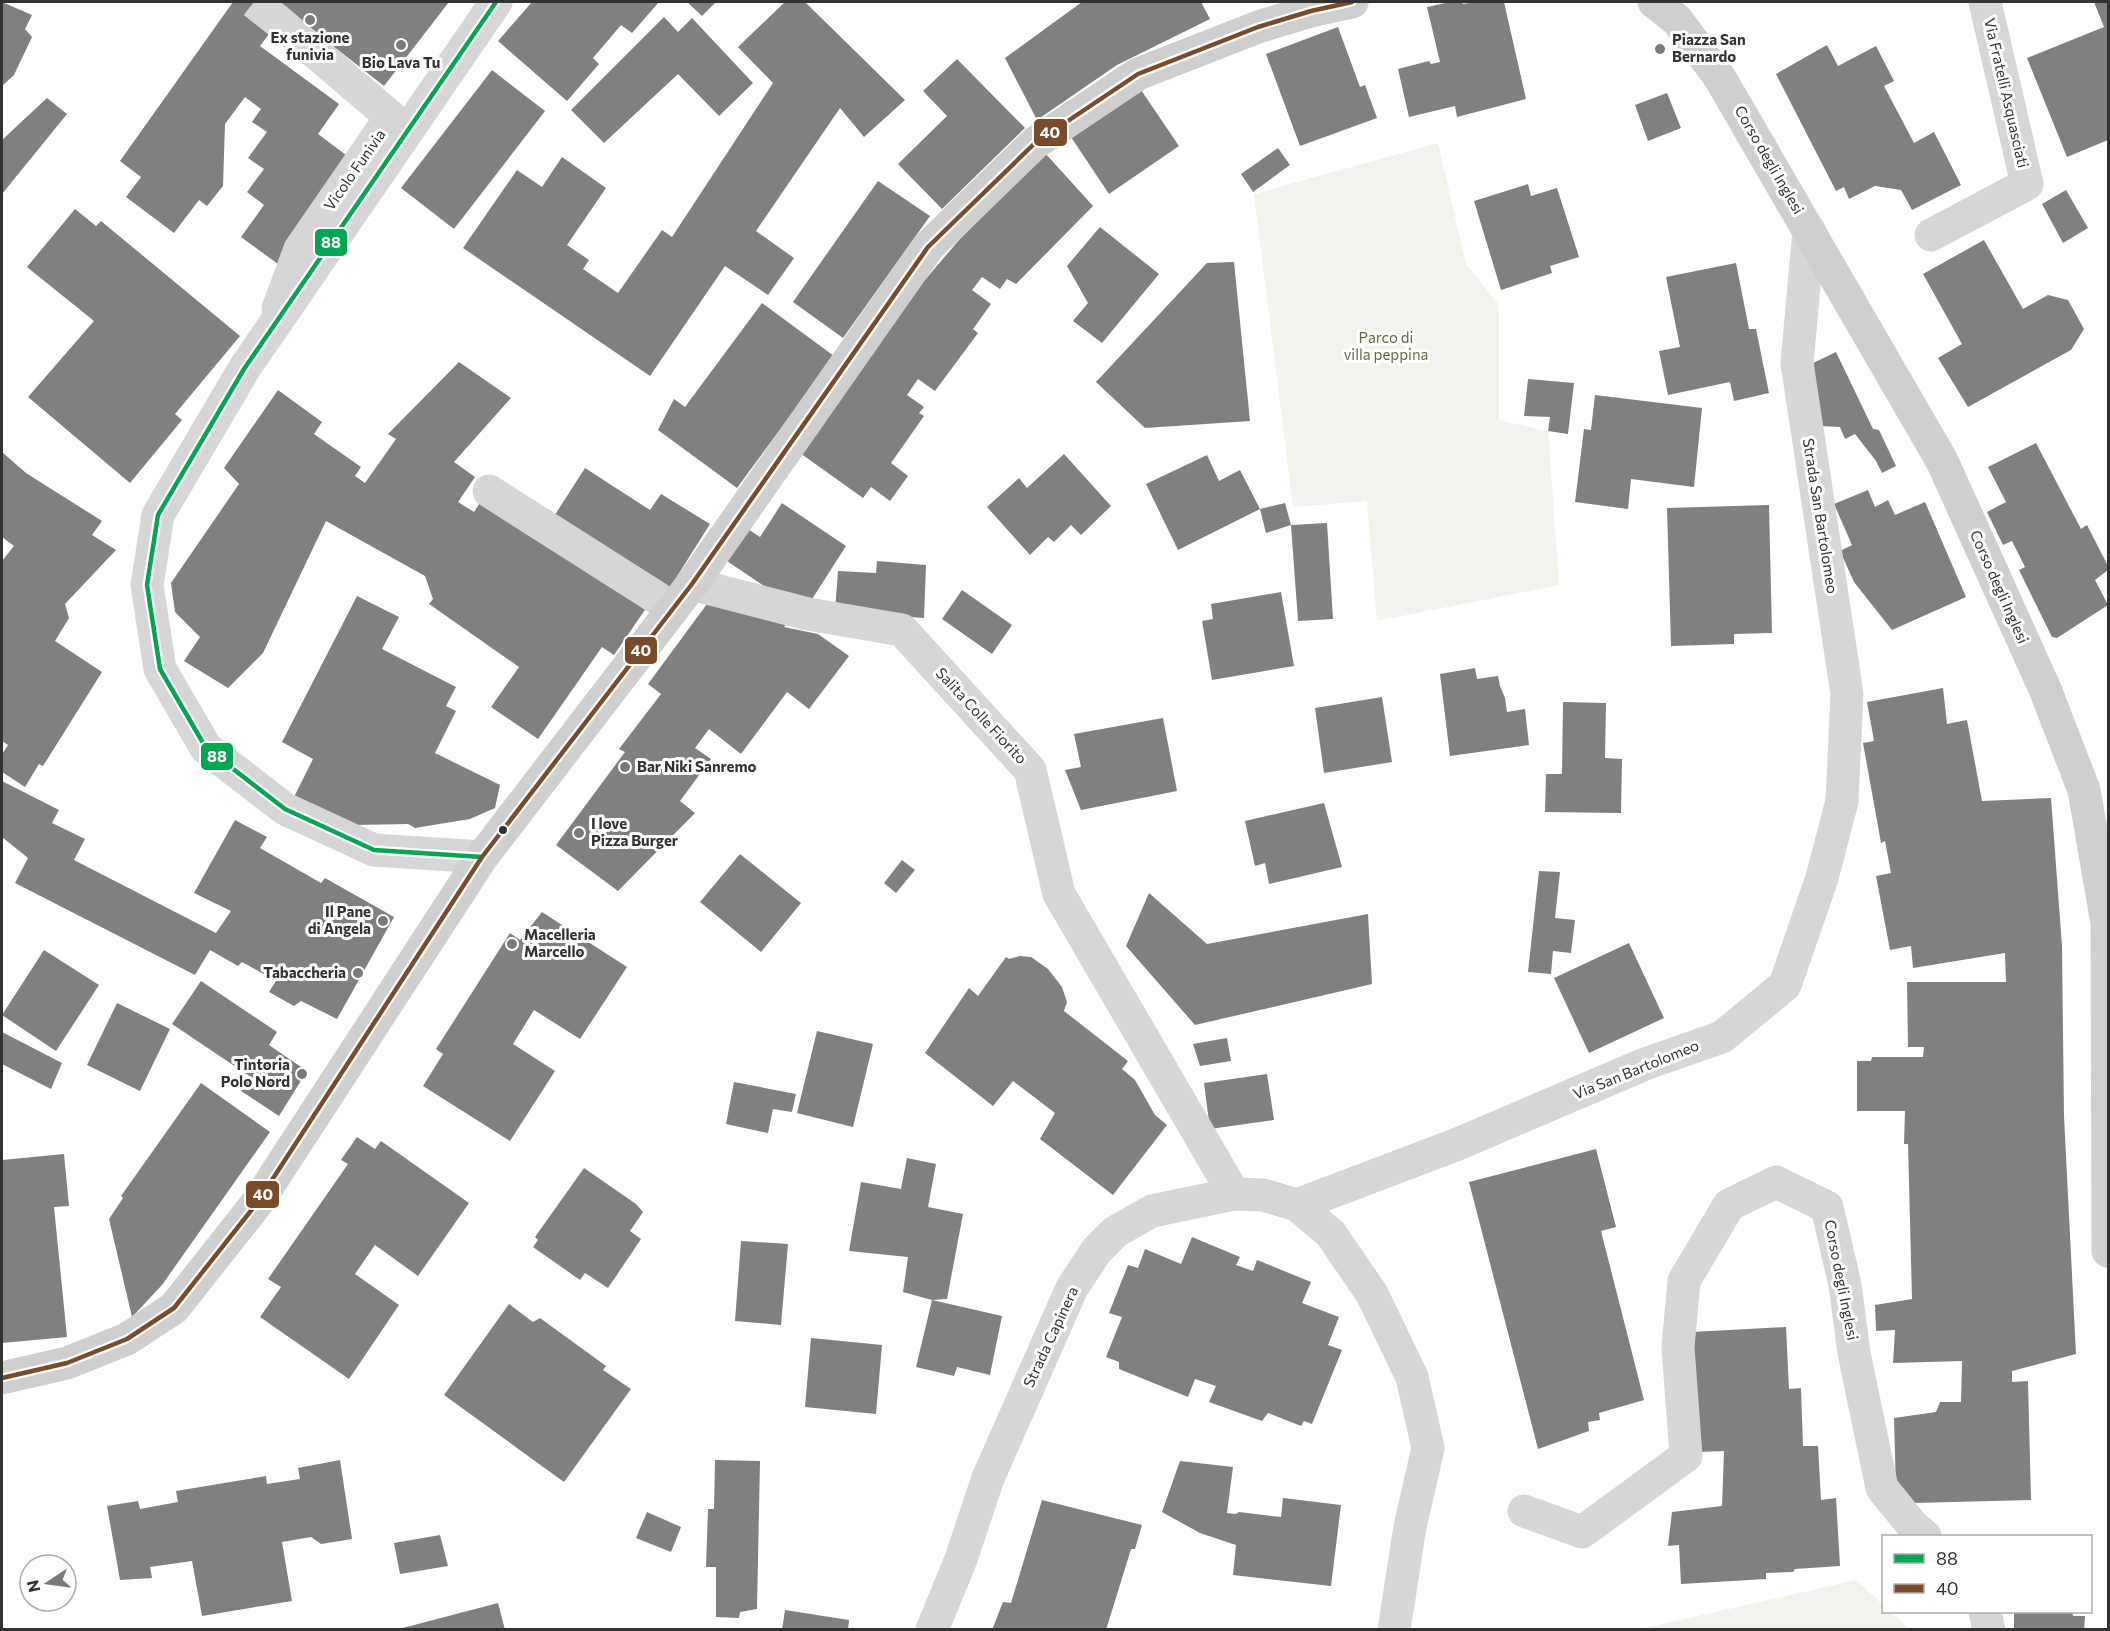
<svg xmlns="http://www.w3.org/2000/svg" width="2110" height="1631" font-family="Commissioner,sans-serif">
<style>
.green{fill:#f1f4ed}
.building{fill:#808080}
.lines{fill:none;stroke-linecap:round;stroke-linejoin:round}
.pedestrian-tunnel{stroke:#d6d6d6;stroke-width:33;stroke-dasharray:33 16;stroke-linecap:butt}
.pedestrian{stroke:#d6d6d6;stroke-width:33}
.minor{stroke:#d6d6d6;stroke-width:33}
.tertiary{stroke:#d6d6d6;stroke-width:33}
.secondary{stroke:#cfcfcf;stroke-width:33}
.bus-1-casing{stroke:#fff;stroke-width:9}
.bus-2-casing{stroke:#fff;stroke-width:9}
.bus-1{stroke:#00a651;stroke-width:4.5}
.bus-2{stroke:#7a4b2a;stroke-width:4.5}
.poi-dot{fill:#7a7a7a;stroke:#fff;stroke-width:2}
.bus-dot{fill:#323232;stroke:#fff;stroke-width:2}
.labels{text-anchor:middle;stroke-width:6;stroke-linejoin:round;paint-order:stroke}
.poi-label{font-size:15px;font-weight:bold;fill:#323232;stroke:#fff;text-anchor:start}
.street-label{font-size:15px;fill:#323232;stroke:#fff}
.park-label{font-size:15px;fill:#596e3f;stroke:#fff}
.line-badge{stroke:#fff;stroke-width:2}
.badge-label{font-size:16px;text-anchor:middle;font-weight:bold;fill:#fff}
</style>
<rect width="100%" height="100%" fill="#fff"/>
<g class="green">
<polygon points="1438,143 1466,264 1499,305 1499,420 1548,431 1559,585 1377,621 1367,501 1293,507 1254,194"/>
<polygon points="1856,1580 1883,1605 1884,1612 1890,1612 1910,1629 1641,1629"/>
</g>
<g class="building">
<polygon points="2,2 32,15 25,29 32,37 14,75 2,86"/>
<polygon points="233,2 449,2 384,86 287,10 260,46 339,104 318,134 354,161 278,264 241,237 264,205 247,192 264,169 248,158 267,132 252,122 261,109 245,97 225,124 223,186 207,206 199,200 174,233 126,197 141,177 120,161"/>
<polygon points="532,2 659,2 632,33 621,25 593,58 599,64 567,101 498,41"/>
<polygon points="687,2 716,2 702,16"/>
<polygon points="785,2 805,2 905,100 864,137 840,108 756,231 794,258 768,295 725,266 650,376 463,248 517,170 542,187 562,157 606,188 567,245 589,260 583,269 618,293 662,230 672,237 773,83 738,47"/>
<polygon points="1082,2 1201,2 1210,19 1117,65 1037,120 1005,58"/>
<polygon points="1450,2 1462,2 1463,4 1475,2 1504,2 1526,99 1457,117 1455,106 1409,117 1398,69 1429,61 1431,64 1440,62 1427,7"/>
<polygon points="2094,2 2108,2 2108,140 2067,157 2027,58 2104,27"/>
<polygon points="664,17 678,32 692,18 753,83 719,116 678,74 604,143 571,110"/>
<polygon points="1338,27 1360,87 1365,85 1377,118 1300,146 1266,54"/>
<polygon points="1827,45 1838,66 1876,46 1894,81 1884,86 1914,143 1934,132 1961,185 1912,210 1901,190 1875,186 1849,199 1844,187 1836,191 1776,74"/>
<polygon points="957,59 1025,128 942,209 898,164 947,116 923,91"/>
<polygon points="492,70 545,111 454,229 401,188"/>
<polygon points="1141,90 1179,146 1109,194 1071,137"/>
<polygon points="1667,93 1681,128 1648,141 1635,105"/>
<polygon points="47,98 67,114 2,194 2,140"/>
<polygon points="1278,148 1290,165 1253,192 1241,174"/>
<polygon points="1045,153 1093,206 1016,284 1007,279 1000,289 982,277 972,290 991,304 973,329 978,333 935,391 918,379 907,395 924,407 919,413 924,416 891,463 908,476 890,501 871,487 863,498 800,453 924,281 959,240"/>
<polygon points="878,181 930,216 843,338 793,302"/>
<polygon points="1528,184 1531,196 1557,188 1579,257 1550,266 1552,273 1501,290 1474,201"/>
<polygon points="2066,190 2088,228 2063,243 2042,204"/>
<polygon points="75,209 96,226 101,221 240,336 175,414 182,420 130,483 28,397 94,321 27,267"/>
<polygon points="1100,227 1159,274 1102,343 1073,321 1088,303 1067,266"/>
<polygon points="1984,240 2023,309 2048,295 2068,300 2084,329 2071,350 1968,407 1938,358 1962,344 1923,274"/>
<polygon points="1234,262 1250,421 1145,428 1096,382 1207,263"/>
<polygon points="1736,263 1749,329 1756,329 1769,393 1734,401 1730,382 1668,395 1659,351 1680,347 1666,277"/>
<polygon points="762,303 834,356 737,488 658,430 674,399 685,407"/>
<polygon points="1836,352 1873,429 1879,430 1896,466 1882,473 1876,461 1855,434 1845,439 1840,427 1819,426 1807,366"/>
<polygon points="459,362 511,398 454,462 475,477 458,502 474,512 483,498 649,604 614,655 602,647 538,739 491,707 519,667 429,604 433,599 425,576 326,521 263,653 228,688 184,661 200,637 175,612 171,583 239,484 224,468 278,390 322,422 314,434 361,467 355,476 365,483 396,439 388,434"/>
<polygon points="1528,379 1574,383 1568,434 1548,431 1550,417 1524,416"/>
<polygon points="1595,395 1702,408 1694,487 1631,479 1628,509 1575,502 1584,429 1591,430"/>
<polygon points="2036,443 2081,529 2087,525 2108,566 2108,570 2095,580 2108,605 2057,638 2052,637 2019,570 2025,567 2012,541 2003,545 1987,512 2006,502 1988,467"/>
<polygon points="2,452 26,473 102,521 92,535 116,550 65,604 69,618 55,641 102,672 43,766 39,764 25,787 2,772 2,754 8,745 2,741 2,561 14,546 2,537"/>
<polygon points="1064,454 1111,506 1081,535 1071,525 1054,542 1048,537 1030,555 987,507 1019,478 1027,488"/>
<polygon points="1207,455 1219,481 1240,470 1260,509 1285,503 1291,525 1266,533 1260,509 1178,550 1146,484"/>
<polygon points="585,468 650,510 661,494 710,524 666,594 551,521"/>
<polygon points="1868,490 1875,507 1888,500 1895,515 1925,502 1966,597 1892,630 1854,582 1840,551 1852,545 1834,504"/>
<polygon points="782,503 846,546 807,607 786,601 724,559 745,527 760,537"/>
<polygon points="1769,505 1772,633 1734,634 1734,644 1671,646 1667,508"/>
<polygon points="1327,523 1333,619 1298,621 1291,525"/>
<polygon points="877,561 926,565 924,618 835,611 838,571 876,573"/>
<polygon points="962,590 1012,625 992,654 942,619"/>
<polygon points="1281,592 1294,666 1212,680 1202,621 1213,619 1211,604"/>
<polygon points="357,596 399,617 382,649 456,687 446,706 456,711 435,753 500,785 495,808 470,819 415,828 408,824 356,825 294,797 313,759 282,742"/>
<polygon points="707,604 789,619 784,627 818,634 849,656 809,709 787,692 741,754 709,729 695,748 711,759 680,801 695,813 618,891 556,845 625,752 619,749 661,694 648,684"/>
<polygon points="1475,668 1477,679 1498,676 1500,686 1505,698 1507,712 1525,709 1529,745 1450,756 1440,674"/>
<polygon points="1943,688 1947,724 1967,720 1982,801 2051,798 2062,946 2064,1116 2076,1354 2012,1371 2012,1382 2028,1381 2031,1500 1914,1503 1896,1491 1894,1418 1936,1412 1940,1402 1961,1402 1962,1361 1893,1363 1895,1330 1876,1331 1875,1305 1912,1299 1908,1144 1904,1144 1905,1111 1857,1111 1857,1061 1871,1061 1872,1057 1923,1057 1924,1047 1908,1047 1907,982 2006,982 2005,953 1913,968 1911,946 1890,950 1876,876 1891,873 1885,841 1881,843 1863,743 1874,741 1867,702"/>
<polygon points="1382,697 1392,762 1324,773 1315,708"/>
<polygon points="1563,702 1606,703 1605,758 1622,759 1621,813 1545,812 1546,774 1562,774"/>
<polygon points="1163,718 1177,791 1081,810 1065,770 1081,767 1074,734"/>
<polygon points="2,781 59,810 52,823 85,839 74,860 216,933 231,911 194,893 235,820 267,837 260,848 321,883 325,878 394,917 337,1019 301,1001 294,1006 269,992 276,981 242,962 238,966 210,950 195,975 15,883 28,858 2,837"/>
<polygon points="1324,803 1342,867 1269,884 1265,863 1255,866 1245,821"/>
<polygon points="740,854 801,903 761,952 700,902"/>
<polygon points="902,860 915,870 896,893 884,883"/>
<polygon points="1539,871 1560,872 1555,918 1575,920 1571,953 1553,951 1551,974 1528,972"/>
<polygon points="1149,893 1207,944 1368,914 1372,984 1195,1025 1126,946"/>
<polygon points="542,912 627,967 580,1039 534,1010 513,1044 555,1071 510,1141 423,1086 443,1054 436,1049 510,933 520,940"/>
<polygon points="1629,943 1664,1018 1589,1053 1554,978"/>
<polygon points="44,950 99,985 56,1051 2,1015"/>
<polygon points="1020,956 1031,957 1048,969 1062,987 1067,1002 1064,1011 1128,1061 1122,1069 1135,1080 1155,1115 1167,1125 1113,1195 1040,1139 1055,1113 1013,1081 993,1106 925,1053 969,988 978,996 1006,957 1009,959"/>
<polygon points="201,981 277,1032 269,1045 307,1071 279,1116 241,1091 251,1077 172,1024"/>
<polygon points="117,1003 170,1029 140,1091 87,1065"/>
<polygon points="817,1031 873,1044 853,1127 797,1113"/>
<polygon points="2,1032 62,1063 51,1089 2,1064"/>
<polygon points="1227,1038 1231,1061 1200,1066 1193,1044"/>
<polygon points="1267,1074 1274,1120 1210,1129 1204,1083"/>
<polygon points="734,1082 796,1094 792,1112 773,1109 768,1133 726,1124"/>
<polygon points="201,1083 270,1132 162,1285 132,1317 109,1219 123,1198 121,1196"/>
<polygon points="357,1137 375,1149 381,1141 469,1203 418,1276 375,1245 355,1274 399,1305 349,1379 260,1317 281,1287 268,1279 348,1164 341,1160"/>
<polygon points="1596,1149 1616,1227 1601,1231 1644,1400 1599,1413 1600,1420 1588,1422 1589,1431 1538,1449 1469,1182"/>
<polygon points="64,1154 69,1206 54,1207 67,1337 2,1343 2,1160"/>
<polygon points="907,1158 936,1164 928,1207 963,1214 947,1299 932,1300 1002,1316 990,1375 957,1367 954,1376 916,1367 932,1300 903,1292 908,1257 849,1251 861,1182 901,1189"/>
<polygon points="584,1168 636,1204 643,1212 630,1231 641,1239 608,1288 585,1273 580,1280 533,1247 538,1240 535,1237"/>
<polygon points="1192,1237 1240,1257 1236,1265 1253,1271 1257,1260 1311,1282 1302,1303 1339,1317 1328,1345 1342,1350 1312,1424 1304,1421 1301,1426 1268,1413 1262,1421 1209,1402 1216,1386 1195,1379 1188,1397 1119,1369 1119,1362 1106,1357 1122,1317 1109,1313 1128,1265 1138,1268 1145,1249 1181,1264"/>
<polygon points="741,1241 788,1244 781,1325 735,1321"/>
<polygon points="509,1304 533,1322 540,1318 606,1366 603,1370 631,1389 564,1482 444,1395"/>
<polygon points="1786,1327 1789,1389 1801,1388 1803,1446 1818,1446 1821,1500 1836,1498 1840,1566 1795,1569 1793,1572 1766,1573 1766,1579 1681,1584 1679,1545 1668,1546 1672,1512 1722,1506 1724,1451 1699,1452 1692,1332"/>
<polygon points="811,1338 882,1345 876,1414 805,1407"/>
<polygon points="340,1460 352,1539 321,1544 311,1537 282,1542 292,1601 202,1616 192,1561 150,1567 152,1578 120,1580 107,1506 138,1501 140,1509 178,1502 176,1491 266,1476 267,1484 300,1479 298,1468"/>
<polygon points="715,1460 760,1461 757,1609 740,1612 739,1618 716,1617 716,1567 706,1567 708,1509 714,1509"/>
<polygon points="1180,1461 1233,1467 1227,1513 1236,1514 1239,1512 1281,1517 1283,1498 1341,1505 1331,1586 1233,1575 1236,1545 1200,1533 1162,1512"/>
<polygon points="1042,1500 1142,1525 1135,1549 1131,1549 1106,1630 992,1630 1003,1602 1011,1603"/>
<polygon points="647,1512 681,1527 671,1552 636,1538"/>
<polygon points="440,1535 448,1566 400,1574 394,1543"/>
<polygon points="498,1603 505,1630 399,1630 399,1629"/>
<polygon points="785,1610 849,1620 848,1630 782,1630"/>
<polygon points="2014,1612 2072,1612 2073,1616 2085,1616 2084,1630 2014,1630"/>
</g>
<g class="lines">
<polyline class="pedestrian-tunnel" points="254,2 278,21"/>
<g class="pedestrian">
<polyline points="278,21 391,117 300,249 278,309"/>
<polyline points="489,491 673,608"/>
<polyline points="692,584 808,614 902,630 1030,770 1059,894"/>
<polyline points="1297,1205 1458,1144 1645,1064 1722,1037 1785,985 1822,878 1842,801"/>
</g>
<g class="minor">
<polyline points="1809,230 1797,363 1847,694 1842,801"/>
<polyline points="1931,235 2027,184 1985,2"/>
<polyline points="1059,894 1234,1194"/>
<polyline points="1524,1511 1582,1532 1686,1456 1678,1347 1684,1281 1729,1205 1776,1182 1827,1207 1845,1285 1854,1353 1882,1488 1912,1525 1925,1536"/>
<polyline points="1985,1612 1989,1630"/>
<polyline points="932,1630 961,1559 988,1478 1072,1288 1097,1250 1115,1232 1152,1211 1234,1194 1263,1195 1297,1205 1331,1234 1372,1294 1412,1377 1428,1448 1410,1527 1394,1630"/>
</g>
<polyline class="tertiary" points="482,857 374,850 285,809 206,748 160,669 147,585 158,515 244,369 496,2"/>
<g class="secondary">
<polyline points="1654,2 1677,20 1720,78 1942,461 2045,689 2084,790 2107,923 2108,1251"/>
<polyline points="2,1378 67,1363 127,1339 174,1308 257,1203 482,857 692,584 928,247 1035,143 1138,74 1258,27 1311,11 1352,2"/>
</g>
<defs>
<polyline id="bus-1" points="482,857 374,850 285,809 206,748 160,669 147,585 158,515 244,369 496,2"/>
<polyline id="bus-2" points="2,1378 67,1363 127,1339 174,1308 257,1203 482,857 692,584 928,247 1035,143 1138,74 1258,27 1311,11 1352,2"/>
</defs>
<use href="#bus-1" class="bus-1-casing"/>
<use href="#bus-2" class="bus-2-casing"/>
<use href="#bus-1" class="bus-1"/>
<use href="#bus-2" class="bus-2"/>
</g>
<g class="poi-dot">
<circle cx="310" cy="20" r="6"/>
<circle cx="401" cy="45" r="6"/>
<circle cx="1660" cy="49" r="6"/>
<circle cx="625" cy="767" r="6"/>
<circle cx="579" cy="833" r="6"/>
<circle cx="383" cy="921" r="6"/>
<circle cx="512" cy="944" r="6"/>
<circle cx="358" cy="973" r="6"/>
<circle cx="302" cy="1074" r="6"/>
</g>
<circle class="bus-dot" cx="503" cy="830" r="5"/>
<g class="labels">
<g class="poi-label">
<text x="310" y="43" text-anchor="middle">Ex stazione<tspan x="310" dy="17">funivia</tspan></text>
<text x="1672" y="45">Piazza San<tspan x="1672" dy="17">Bernardo</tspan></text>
<text x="401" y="68" text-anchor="middle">Bio Lava Tu</text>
<text x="637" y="772">Bar Niki Sanremo</text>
<text x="591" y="829">I love<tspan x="591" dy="17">Pizza Burger</tspan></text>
<text x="371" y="917" text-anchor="end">Il Pane<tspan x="371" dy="17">di Angela</tspan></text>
<text x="524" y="940">Macelleria<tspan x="524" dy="17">Marcello</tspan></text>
<text x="346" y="978" text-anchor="end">Tabaccheria</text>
<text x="290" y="1070" text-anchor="end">Tintoria<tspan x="290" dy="17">Polo Nord</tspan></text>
</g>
<g class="street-label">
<text transform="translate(2006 93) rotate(77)" y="5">Via Fratelli Asquasciati</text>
<text transform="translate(1769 160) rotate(60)" y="5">Corso degli Inglesi</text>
<text transform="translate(355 170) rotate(-55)" y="5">Vicolo Funivia</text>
<text transform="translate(1820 516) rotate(81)" y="5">Strada San Bartolomeo</text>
<text transform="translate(1999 587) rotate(66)" y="5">Corso degli Inglesi</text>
<text transform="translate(981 716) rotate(47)" y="5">Salita Colle Fiorito</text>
<text transform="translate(1636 1070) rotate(-22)" y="5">Via San Bartolomeo</text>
<text transform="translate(1841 1280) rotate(79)" y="5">Corso degli Inglesi</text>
<text transform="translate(1051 1337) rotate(-65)" y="5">Strada Capinera</text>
</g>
<g class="park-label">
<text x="1386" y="343">Parco di<tspan x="1386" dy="17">villa peppina</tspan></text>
</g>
</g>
<g class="line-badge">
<rect x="1033" y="118" width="35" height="29" rx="6" fill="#7a4b2a"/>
<rect x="314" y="228" width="34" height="29" rx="6" fill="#00a651"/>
<rect x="624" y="636" width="34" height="29" rx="6" fill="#7a4b2a"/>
<rect x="200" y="742" width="34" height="29" rx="6" fill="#00a651"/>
<rect x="245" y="1180" width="35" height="29" rx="6" fill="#7a4b2a"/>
</g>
<g class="badge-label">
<text x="1050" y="138">40</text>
<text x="331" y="248">88</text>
<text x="641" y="656">40</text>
<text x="217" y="762">88</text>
<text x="263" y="1200">40</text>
</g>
<rect width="2110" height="1631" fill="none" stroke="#323232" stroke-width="6"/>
<rect x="1882" y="1535" width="210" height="78" fill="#ffffff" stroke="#adadad" stroke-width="1.5"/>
<rect x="1894" y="1554" width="30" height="9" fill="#00a651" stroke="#adadad" stroke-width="1.5"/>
<text x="1936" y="1565" font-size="18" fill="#323232">88</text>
<rect x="1894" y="1584" width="30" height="9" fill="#7a4b2a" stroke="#adadad" stroke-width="1.5"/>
<text x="1936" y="1595" font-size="18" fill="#323232">40</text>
<g transform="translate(48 1583) rotate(257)"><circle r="28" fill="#ffffff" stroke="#adadad" stroke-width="1.5"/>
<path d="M0-4.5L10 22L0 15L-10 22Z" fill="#7a7a7a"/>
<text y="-9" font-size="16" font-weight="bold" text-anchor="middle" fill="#323232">N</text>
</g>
</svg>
